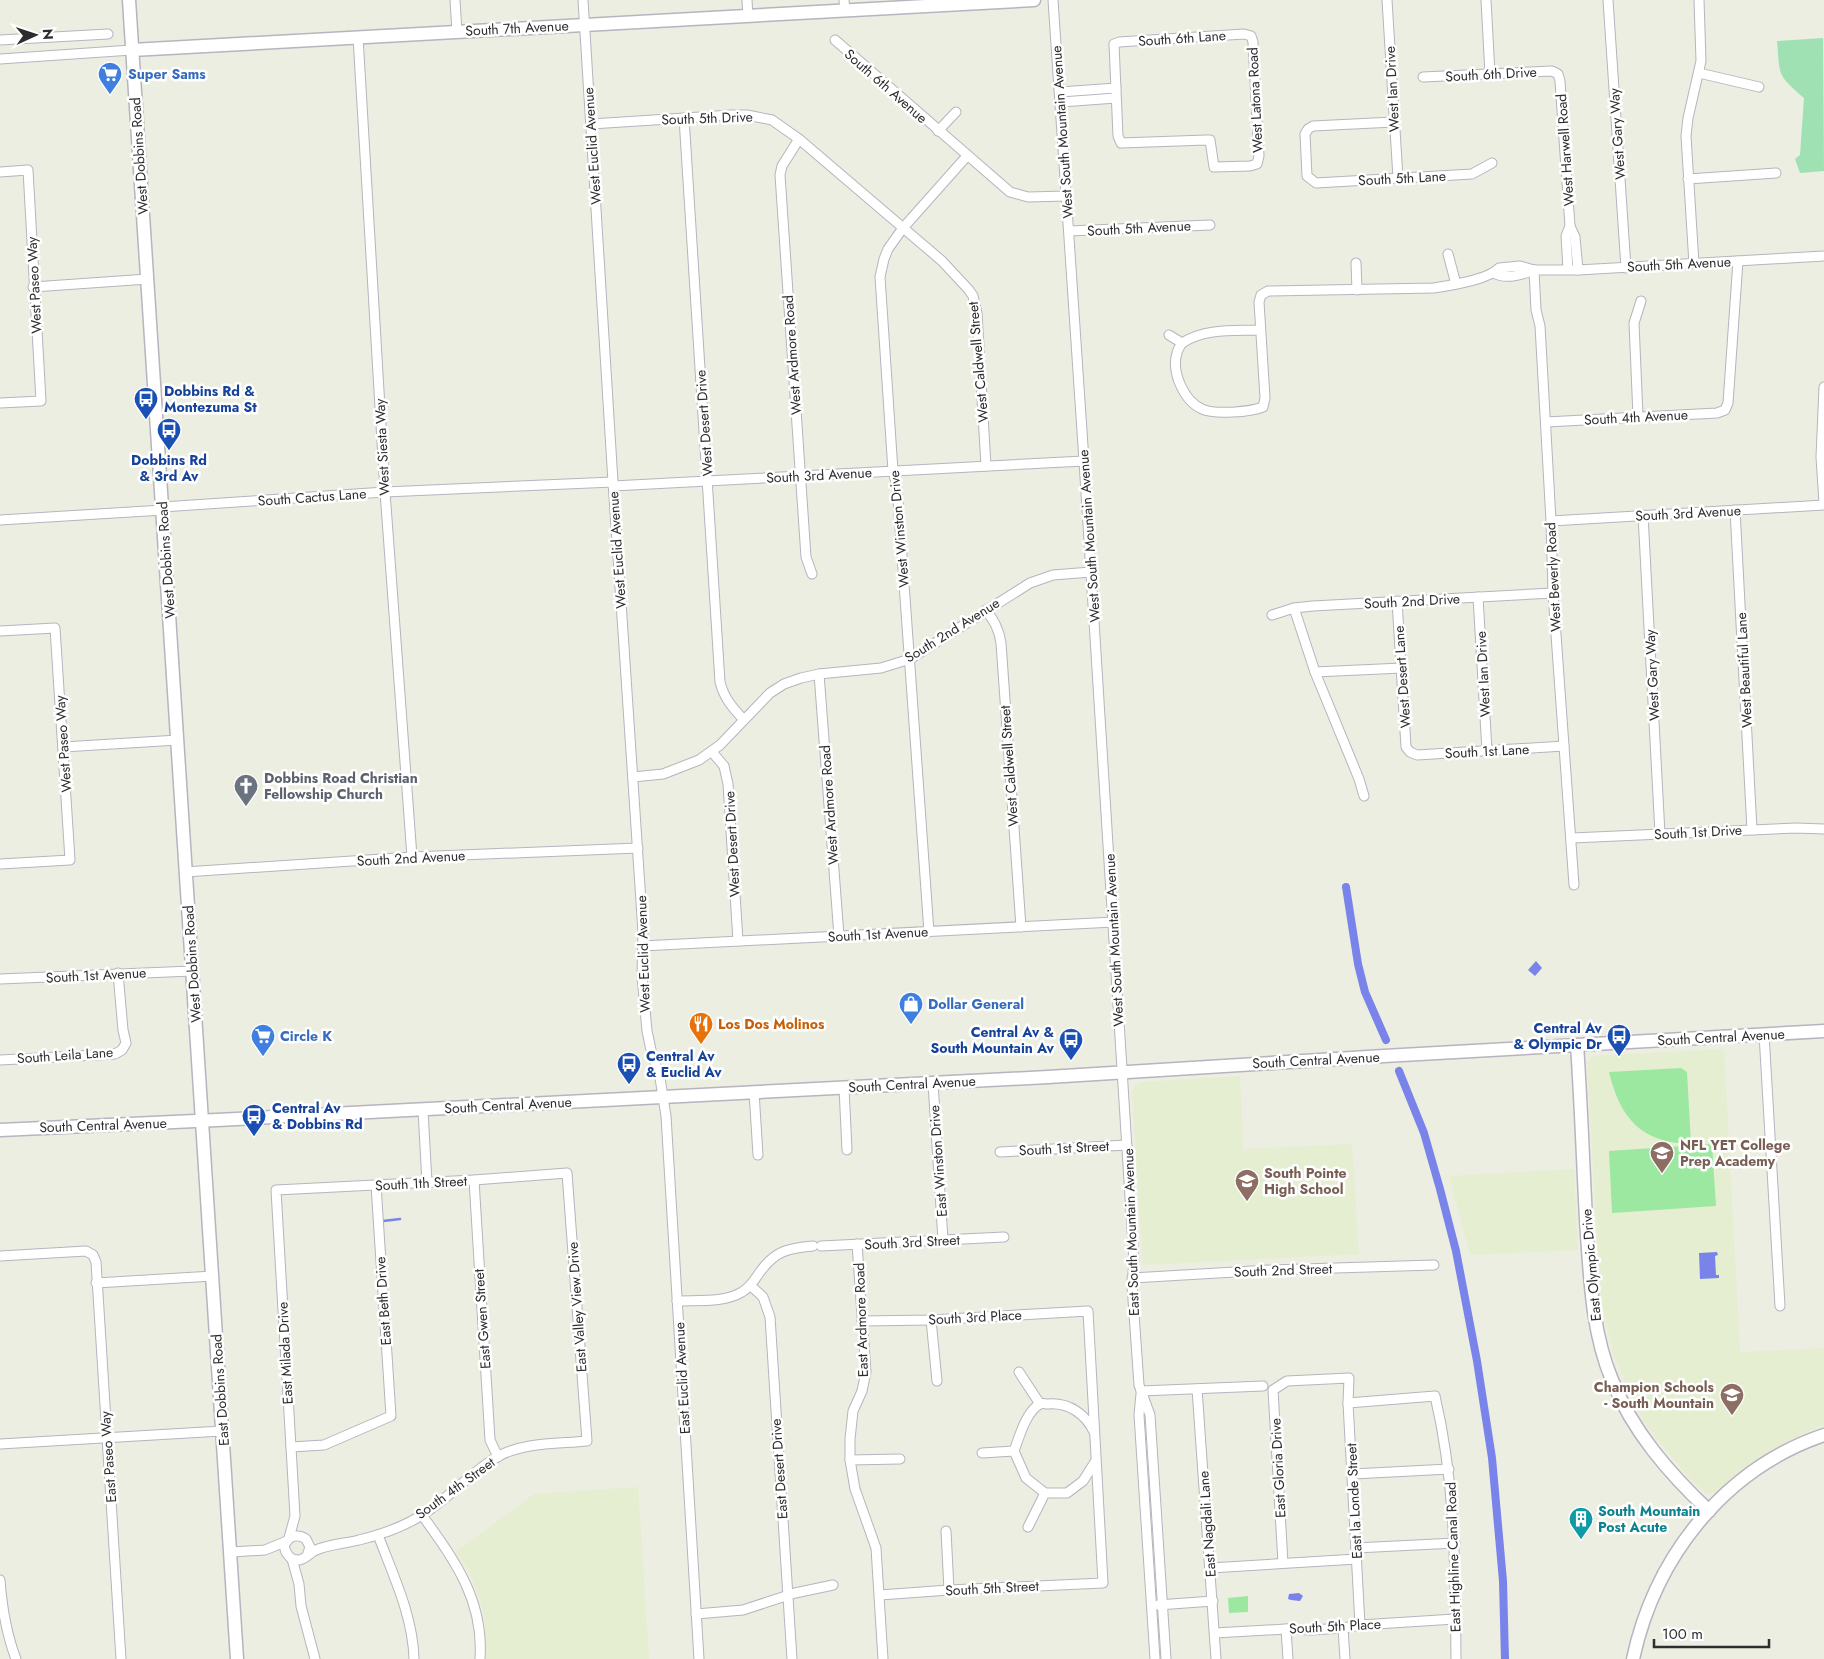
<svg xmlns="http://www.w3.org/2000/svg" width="1824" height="1659" font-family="Jost,sans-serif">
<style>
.education{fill:#e5eed1}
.green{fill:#9fe1b3}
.pitch{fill:#9ce8a1}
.water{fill:#7983ea}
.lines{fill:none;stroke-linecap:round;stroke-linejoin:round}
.stream{stroke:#7983ea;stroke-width:2.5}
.canal{stroke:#7983ea;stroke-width:8}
.street-casing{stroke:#b9b3bf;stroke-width:11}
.secondary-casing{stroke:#b9b3bf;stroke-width:15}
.street{stroke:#fff;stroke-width:9}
.secondary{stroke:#fff;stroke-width:12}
.labels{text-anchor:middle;stroke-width:5;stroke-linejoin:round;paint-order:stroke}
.street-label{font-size:14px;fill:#2d2d2d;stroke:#fff}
.shop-label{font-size:14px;font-weight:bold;fill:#366cbe;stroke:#fff;text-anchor:start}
.transit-label{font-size:14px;font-weight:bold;fill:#164399;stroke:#fff;text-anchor:start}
.worship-label{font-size:14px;font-weight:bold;fill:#5b616d;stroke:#fff;text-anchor:start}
.food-label{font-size:14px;font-weight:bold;fill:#c56008;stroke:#fff;text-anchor:start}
.education-label{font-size:14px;font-weight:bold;fill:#785e54;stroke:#fff;text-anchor:start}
.culture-label{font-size:14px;font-weight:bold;fill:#0d838f;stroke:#fff;text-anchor:start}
</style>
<rect width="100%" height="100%" fill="#ebeee0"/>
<g class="education">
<polygon points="1724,1049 1740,1352 1824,1348 1824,1425 1779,1445 1744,1467 1714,1493 1705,1493 1687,1475 1649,1429 1635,1406 1613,1353 1602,1303 1600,1284 1587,1063 1593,1056"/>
<polygon points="1240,1076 1243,1149 1352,1144 1359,1254 1143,1265 1132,1091 1137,1084 1144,1082"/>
<polygon points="1574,1169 1578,1250 1470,1255 1449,1176"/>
<polygon points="638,1487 649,1659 486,1659 485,1623 481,1602 469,1571 456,1552 534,1494"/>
</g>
<path class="green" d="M1823,38L1824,171L1800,173L1795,159L1800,155L1804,98C1777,74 1780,77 1777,41Z"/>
<g class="pitch">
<path d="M1681,1068L1687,1072L1691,1144C1641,1143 1620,1118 1609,1072Z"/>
<polygon points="1712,1144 1716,1206 1612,1213 1609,1151"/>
<polygon points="1248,1596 1248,1612 1229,1613 1228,1598"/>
</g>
<g class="water">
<polygon points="1536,961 1542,968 1535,976 1528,970"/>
<polygon points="1717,1252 1718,1255 1715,1256 1716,1275 1719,1275 1719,1278 1700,1279 1699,1253"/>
<polygon points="1299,1593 1303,1596 1300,1601 1291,1600 1288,1599 1289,1594"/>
</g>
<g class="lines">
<polyline class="stream" points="383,1221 400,1219"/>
<g class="canal">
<polyline points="1346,887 1358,964 1365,992 1386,1040"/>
<polyline points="1399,1071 1424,1133 1440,1189 1456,1251 1477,1361 1492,1458 1503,1581 1505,1659"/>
</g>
<defs>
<g id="street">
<polyline points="455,0 457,32"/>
<polyline points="583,0 613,482 643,932 642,976 647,1031 651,1050 660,1078 666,1116 699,1659"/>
<polyline points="747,0 748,17"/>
<polyline points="844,0 845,11"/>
<polyline points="1053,0 1084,461 1134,1261 1132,1285 1139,1385 1150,1415 1166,1659"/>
<polyline points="1387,0 1398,178"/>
<polyline points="1486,0 1490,74"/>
<polyline points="1608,0 1626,268"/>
<polygon points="1244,34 1251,36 1253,42 1259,156 1257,164 1250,166 1214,167 1210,140 1206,140 1121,143 1118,136 1114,44 1119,42"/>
<polyline points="358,37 385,492 412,857"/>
<polyline points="0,40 108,34"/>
<polyline points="835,40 1010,192 1028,197 1067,196"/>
<polyline points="0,59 132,50"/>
<polyline points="1699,73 1759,87"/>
<polyline points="1423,77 1552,71 1558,74 1560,81 1570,226 1566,236 1568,269"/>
<polyline points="1060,92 1116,88"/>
<polyline points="1061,102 1116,98"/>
<path d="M684,118L720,682C724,698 732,707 743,719"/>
<polyline points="1394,122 1313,126 1308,129 1305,134 1307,176 1316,183 1472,174 1492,163"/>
<polyline points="591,124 731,115 747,115 772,120 799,139 942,261 969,290 973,296 977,313 986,466"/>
<polyline points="938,131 956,112"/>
<polyline points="799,139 782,166 780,175 806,557 812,574"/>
<polyline points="0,172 28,170 41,401 0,403"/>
<polyline points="1688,179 1776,173"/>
<polyline points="1570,226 1575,237 1578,270"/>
<polyline points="1069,231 1210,225"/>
<polyline points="1448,254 1456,284"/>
<polyline points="1356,263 1357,290"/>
<polyline points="1694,264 1686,136 1688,118 1701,61 1699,0"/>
<polyline points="1534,270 1536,310 1540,326 1551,521 1553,593 1574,885"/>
<path d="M1494,273C1506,280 1522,275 1534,270"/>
<polyline points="33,287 148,279"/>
<polyline points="1169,335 1182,343"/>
<path d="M1182,343C1180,346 1178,349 1177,353C1171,372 1184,401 1202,409C1215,415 1250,412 1263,407L1265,398L1259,302L1261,295L1268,291L1434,288C1451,285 1488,280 1499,268L1520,266L1534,270H1578L1824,256"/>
<path d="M1182,343C1205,328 1234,331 1260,330"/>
<polyline points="1824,387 1821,457 1824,503"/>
<polyline points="1638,416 1634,323 1641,301"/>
<polyline points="1546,422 1717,413 1725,410 1728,403 1738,261"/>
<polyline points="613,486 1084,461"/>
<polyline points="162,507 385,492 613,482"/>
<polyline points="1735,510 1752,830"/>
<polyline points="1643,515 1660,834"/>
<polyline points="0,520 163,510"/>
<polyline points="1551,521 1824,505"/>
<polyline points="1478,597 1487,751"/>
<polyline points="1397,601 1406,747 1410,752 1417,755 1564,746"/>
<polyline points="1294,608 1315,672 1359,779 1364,796"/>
<path d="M986,610C994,621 999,629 1001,643L1021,927"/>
<polyline points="1272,615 1294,608 1313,606 1553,593"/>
<polyline points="0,631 55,628 70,860 0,864"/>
<polyline points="1315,672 1402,668"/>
<polyline points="819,674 839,936"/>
<polyline points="63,747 178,740"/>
<polyline points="712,752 724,766 728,784 738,941"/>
<polyline points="633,777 663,774 699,760 720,745 770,693 784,684 801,678 819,674 881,668 910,659 1030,583 1053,575 1091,572"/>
<polyline points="1572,838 1796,828 1824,829"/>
<polyline points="185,872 412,857 638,848"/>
<polyline points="929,932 897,486 893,471 880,277 884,259 888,249 903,228 967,156"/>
<polyline points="642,946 1114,922"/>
<polyline points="0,979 192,971"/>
<polyline points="1764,1034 1780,1306"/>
<polyline points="0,1060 115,1054 122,1050 126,1043 123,1030 118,973"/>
<polyline points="933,1083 943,1240"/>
<polyline points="844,1088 847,1150"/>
<polyline points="754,1092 758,1155"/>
<polyline points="423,1110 427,1183"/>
<polyline points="1000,1152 1127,1145"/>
<polyline points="474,1180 490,1440 498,1457"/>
<polyline points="857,1244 866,1372 862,1391 853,1411 850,1439 850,1460 855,1489 876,1548 883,1659"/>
<polyline points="821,1246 1004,1237"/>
<polyline points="0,1256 86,1251 93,1255 96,1262 121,1659"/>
<polyline points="1132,1278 1269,1270 1434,1265"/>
<polyline points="96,1283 213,1276"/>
<polyline points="751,1286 763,1297 770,1317 792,1659"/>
<path d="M677,1301C698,1300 724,1303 742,1292C751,1287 754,1280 760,1272C775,1251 788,1248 813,1246"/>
<polyline points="931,1320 937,1381"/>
<polyline points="862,1321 931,1320 1088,1311 1103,1583 949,1590 880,1595"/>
<polyline points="1019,1372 1040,1404"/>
<polyline points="1197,1389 1216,1659"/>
<polyline points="1141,1391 1263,1386"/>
<polyline points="1141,1394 1139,1415 1155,1659"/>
<path d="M1348,1403L1435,1396C1456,1485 1455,1569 1456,1659"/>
<path d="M1094,1432C1086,1414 1068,1402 1048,1404C1045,1404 1043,1403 1040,1404C1026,1411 1019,1438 1014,1451L1026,1478L1045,1493H1067L1083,1481L1095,1462"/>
<polyline points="0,1444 222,1431"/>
<polyline points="291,1447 324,1445 391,1416 376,1185"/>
<polyline points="982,1453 1014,1451"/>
<polyline points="850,1460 900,1459"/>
<polyline points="1353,1474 1449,1469"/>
<path d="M422,1515C455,1561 484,1600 480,1659"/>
<polyline points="1028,1527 1045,1493"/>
<polyline points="946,1531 949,1590"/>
<path d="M378,1535C393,1575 413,1616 414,1659"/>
<path d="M289,1538L295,1516L276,1190L474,1180L567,1173L587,1441C558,1444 523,1442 497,1457C470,1473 449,1498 422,1515C403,1527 380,1535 359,1540C344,1544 328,1544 314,1551C309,1554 304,1560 298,1560C294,1560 290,1558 288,1555C278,1543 293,1530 306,1539L310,1547L307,1556"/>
<polyline points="1356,1548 1455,1543"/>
<polyline points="231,1552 265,1550 287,1541"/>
<polyline points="292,1559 299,1584 301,1606 315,1659"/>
<polyline points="1283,1563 1273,1390 1287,1381 1349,1378 1348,1403 1360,1625"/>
<polyline points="1210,1568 1357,1559"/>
<path d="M0,1580C2,1607 6,1633 16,1659"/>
<polyline points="1158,1605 1213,1601"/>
<polyline points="696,1614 743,1610 795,1593 833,1585"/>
<polyline points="1343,1628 1345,1659"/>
<polyline points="1286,1629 1288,1659"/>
<polyline points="1215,1633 1286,1629 1312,1630 1343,1628 1360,1625 1455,1619"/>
</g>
<g id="secondary">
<polyline points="129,0 237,1659"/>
<polyline points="132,50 1034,0"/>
<path d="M1577,1045C1581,1103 1583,1161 1586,1220C1590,1274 1591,1330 1612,1380C1633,1432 1669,1473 1709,1511"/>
<polyline points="0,1130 217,1120 1048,1077 1384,1056 1824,1031"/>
<path d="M1633,1659C1655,1557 1724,1469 1824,1435"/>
</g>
</defs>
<use href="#street" class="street-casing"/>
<use href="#secondary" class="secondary-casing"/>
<use href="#street" class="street"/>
<use href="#secondary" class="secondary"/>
</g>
<defs>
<symbol id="supermarket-pin" viewBox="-11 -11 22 30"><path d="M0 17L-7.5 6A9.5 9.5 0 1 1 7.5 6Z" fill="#3f7fe0" stroke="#fff"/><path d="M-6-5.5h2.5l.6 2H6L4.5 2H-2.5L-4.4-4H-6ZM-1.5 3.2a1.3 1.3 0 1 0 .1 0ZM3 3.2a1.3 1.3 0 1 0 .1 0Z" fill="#fff"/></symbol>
<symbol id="bus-pin" viewBox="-11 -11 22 30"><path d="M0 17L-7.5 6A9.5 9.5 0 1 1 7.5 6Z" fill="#1a4fb4" stroke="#fff"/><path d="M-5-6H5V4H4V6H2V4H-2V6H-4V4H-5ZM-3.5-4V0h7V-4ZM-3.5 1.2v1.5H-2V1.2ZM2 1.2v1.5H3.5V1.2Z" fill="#fff"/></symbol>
<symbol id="church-pin" viewBox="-11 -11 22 30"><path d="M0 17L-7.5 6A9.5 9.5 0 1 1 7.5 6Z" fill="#6b7280" stroke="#fff"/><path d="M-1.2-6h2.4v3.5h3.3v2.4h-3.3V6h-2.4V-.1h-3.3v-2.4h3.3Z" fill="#fff"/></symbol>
<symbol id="shop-pin" viewBox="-11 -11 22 30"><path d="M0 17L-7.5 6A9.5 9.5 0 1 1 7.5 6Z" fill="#3f7fe0" stroke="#fff"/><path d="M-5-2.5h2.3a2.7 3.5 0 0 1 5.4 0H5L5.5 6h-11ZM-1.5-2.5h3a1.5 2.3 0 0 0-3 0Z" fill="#fff"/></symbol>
<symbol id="restaurant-pin" viewBox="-11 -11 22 30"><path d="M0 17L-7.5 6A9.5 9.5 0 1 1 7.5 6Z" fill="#e8710a" stroke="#fff"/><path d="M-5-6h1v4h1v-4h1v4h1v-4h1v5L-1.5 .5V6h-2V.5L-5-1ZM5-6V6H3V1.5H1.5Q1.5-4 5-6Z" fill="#fff"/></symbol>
<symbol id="school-pin" viewBox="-11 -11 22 30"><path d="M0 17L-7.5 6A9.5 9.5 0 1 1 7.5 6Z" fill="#8d6e63" stroke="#fff"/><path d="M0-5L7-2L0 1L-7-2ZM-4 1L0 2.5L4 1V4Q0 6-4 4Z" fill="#fff"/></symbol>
<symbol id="building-pin" viewBox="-11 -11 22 30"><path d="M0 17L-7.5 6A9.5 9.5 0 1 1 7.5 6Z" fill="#0f9aa8" stroke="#fff"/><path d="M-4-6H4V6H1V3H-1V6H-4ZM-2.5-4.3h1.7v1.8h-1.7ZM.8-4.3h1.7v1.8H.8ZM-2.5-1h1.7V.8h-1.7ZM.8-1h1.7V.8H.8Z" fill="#fff"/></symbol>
</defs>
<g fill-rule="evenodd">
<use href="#supermarket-pin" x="96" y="60" width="28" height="38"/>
<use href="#bus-pin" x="132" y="385" width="28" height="38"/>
<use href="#bus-pin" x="155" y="416" width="28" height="38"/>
<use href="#church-pin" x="232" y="772" width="28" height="38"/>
<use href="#shop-pin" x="897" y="990" width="28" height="38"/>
<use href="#restaurant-pin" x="687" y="1010" width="28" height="38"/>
<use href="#supermarket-pin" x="249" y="1022" width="28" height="38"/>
<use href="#bus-pin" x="1605" y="1022" width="28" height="38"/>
<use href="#bus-pin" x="1057" y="1026" width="28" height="38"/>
<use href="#bus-pin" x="615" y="1050" width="28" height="38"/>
<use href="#bus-pin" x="240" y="1102" width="28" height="38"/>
<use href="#school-pin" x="1648" y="1139" width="28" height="38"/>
<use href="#school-pin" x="1233" y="1167" width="28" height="38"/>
<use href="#school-pin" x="1718" y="1381" width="28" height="38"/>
<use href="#building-pin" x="1567" y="1505" width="28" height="38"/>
</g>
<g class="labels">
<g class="street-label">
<text transform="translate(517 28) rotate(-3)" y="5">South 7th Avenue</text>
<text transform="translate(1182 38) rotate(-4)" y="5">South 6th Lane</text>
<text transform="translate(1491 74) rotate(-3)" y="5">South 6th Drive</text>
<text transform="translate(886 86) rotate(41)" y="5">South 6th Avenue</text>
<text transform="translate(1392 89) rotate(-93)" y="5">West Ian Drive</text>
<text transform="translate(1255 100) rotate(-93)" y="5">West Latona Road</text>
<text transform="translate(707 118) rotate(-2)" y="5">South 5th Drive</text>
<text transform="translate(1062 132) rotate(-94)" y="5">West South Mountain Avenue</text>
<text transform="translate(1617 134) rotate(-94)" y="5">West Gary Way</text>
<text transform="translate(592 146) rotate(-94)" y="5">West Euclid Avenue</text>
<text transform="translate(1565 150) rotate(-94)" y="5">West Harwell Road</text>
<text transform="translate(139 156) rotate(-94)" y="5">West Dobbins Road</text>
<text transform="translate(1402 178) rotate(-3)" y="5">South 5th Lane</text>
<text transform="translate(1139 228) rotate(-3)" y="5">South 5th Avenue</text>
<text transform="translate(1679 264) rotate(-3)" y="5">South 5th Avenue</text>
<text transform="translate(34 285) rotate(-93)" y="5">West Paseo Way</text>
<text transform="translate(792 355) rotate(-94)" y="5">West Ardmore Road</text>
<text transform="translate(978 362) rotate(-95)" y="5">West Caldwell Street</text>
<text transform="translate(1636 417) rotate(-3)" y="5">South 4th Avenue</text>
<text transform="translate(704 423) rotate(-94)" y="5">West Desert Drive</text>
<text transform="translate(382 447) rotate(-93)" y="5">West Siesta Way</text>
<text transform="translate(819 475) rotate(-3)" y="5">South 3rd Avenue</text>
<text transform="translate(312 497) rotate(-4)" y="5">South Cactus Lane</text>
<text transform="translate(1688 513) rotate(-3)" y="5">South 3rd Avenue</text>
<text transform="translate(899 529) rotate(-95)" y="5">West Winston Drive</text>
<text transform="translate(1089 536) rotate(-94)" y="5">West South Mountain Avenue</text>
<text transform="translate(617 550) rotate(-94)" y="5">West Euclid Avenue</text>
<text transform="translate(166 560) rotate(-94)" y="5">West Dobbins Road</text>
<text transform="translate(1553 577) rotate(-93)" y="5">West Beverly Road</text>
<text transform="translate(1412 601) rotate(-3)" y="5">South 2nd Drive</text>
<text transform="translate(952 630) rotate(-32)" y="5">South 2nd Avenue</text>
<text transform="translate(1744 670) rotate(-93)" y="5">West Beautiful Lane</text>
<text transform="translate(1483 674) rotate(-93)" y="5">West Ian Drive</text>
<text transform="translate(1652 675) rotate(-93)" y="5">West Gary Way</text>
<text transform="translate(1402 677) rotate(-94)" y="5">West Desert Lane</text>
<text transform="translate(63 744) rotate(-94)" y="5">West Paseo Way</text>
<text transform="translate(1487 751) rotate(-3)" y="5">South 1st Lane</text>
<text transform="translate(1009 766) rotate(-94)" y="5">West Caldwell Street</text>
<text transform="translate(829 805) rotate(-94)" y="5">West Ardmore Road</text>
<text transform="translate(1698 832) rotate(-3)" y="5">South 1st Drive</text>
<text transform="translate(732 844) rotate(-93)" y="5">West Desert Drive</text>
<text transform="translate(411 858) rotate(-3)" y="5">South 2nd Avenue</text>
<text transform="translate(878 934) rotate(-3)" y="5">South 1st Avenue</text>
<text transform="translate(1114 940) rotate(-93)" y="5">West South Mountain Avenue</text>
<text transform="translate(643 954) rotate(-92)" y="5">West Euclid Avenue</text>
<text transform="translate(192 964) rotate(-94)" y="5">West Dobbins Road</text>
<text transform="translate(96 975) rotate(-3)" y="5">South 1st Avenue</text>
<text transform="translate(1721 1037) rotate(-3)" y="5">South Central Avenue</text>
<text transform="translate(65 1055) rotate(-4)" y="5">South Leila Lane</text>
<text transform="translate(1316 1060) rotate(-3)" y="5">South Central Avenue</text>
<text transform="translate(912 1084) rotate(-3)" y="5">South Central Avenue</text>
<text transform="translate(508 1105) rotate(-3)" y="5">South Central Avenue</text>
<text transform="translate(103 1125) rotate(-2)" y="5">South Central Avenue</text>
<text transform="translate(1064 1148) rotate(-3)" y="5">South 1st Street</text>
<text transform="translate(938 1161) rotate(-94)" y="5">East Winston Drive</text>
<text transform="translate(421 1183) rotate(-3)" y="5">South 1th Street</text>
<text transform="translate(1131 1232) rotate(-92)" y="5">East South Mountain Avenue</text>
<text transform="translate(912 1242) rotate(-3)" y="5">South 3rd Street</text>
<text transform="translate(1591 1265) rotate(-95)" y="5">East Olympic Drive</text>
<text transform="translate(1283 1270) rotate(-2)" y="5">South 2nd Street</text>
<text transform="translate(383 1301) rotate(-94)" y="5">East Beth Drive</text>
<text transform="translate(577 1307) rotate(-94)" y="5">East Valley View Drive</text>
<text transform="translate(975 1317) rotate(-3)" y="5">South 3rd Place</text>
<text transform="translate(482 1319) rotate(-94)" y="5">East Gwen Street</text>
<text transform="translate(861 1320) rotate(-92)" y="5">East Ardmore Road</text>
<text transform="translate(285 1353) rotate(-93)" y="5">East Milada Drive</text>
<text transform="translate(682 1378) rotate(-93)" y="5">East Euclid Avenue</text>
<text transform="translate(220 1390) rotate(-94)" y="5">East Dobbins Road</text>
<text transform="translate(108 1457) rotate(-94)" y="5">East Paseo Way</text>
<text transform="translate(1278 1468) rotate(-93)" y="5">East Gloria Drive</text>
<text transform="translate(779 1469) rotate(-94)" y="5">East Desert Drive</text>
<text transform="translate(455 1488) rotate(-36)" y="5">South 4th Street</text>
<text transform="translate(1354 1501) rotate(-93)" y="5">East la Londe Street</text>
<text transform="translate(1207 1524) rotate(-94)" y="5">East Nagdali Lane</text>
<text transform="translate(1453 1557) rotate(-92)" y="5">East Highline Canal Road</text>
<text transform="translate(992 1588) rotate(-3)" y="5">South 5th Street</text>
<text transform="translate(1335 1626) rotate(-3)" y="5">South 5th Place</text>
</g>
<g class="shop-label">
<text x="128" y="79">Super Sams</text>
<text x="928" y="1009">Dollar General</text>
<text x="280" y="1041">Circle K</text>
</g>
<g class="transit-label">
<text x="164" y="396">Dobbins Rd &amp;<tspan x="164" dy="16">Montezuma St</tspan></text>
<text x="169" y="465" text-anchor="middle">Dobbins Rd<tspan x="169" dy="16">&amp; 3rd Av</tspan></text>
<text x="1602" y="1033" text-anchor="end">Central Av<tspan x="1602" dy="16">&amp; Olympic Dr</tspan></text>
<text x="1054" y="1037" text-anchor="end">Central Av &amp;<tspan x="1054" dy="16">South Mountain Av</tspan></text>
<text x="646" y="1061">Central Av<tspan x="646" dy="16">&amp; Euclid Av</tspan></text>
<text x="272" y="1113">Central Av<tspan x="272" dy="16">&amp; Dobbins Rd</tspan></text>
</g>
<g class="worship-label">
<text x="264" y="783">Dobbins Road Christian<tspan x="264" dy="16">Fellowship Church</tspan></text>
</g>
<g class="food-label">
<text x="718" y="1029">Los Dos Molinos</text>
</g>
<g class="education-label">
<text x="1680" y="1150">NFL YET College<tspan x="1680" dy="16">Prep Academy</tspan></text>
<text x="1264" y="1178">South Pointe<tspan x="1264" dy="16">High School</tspan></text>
<text x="1714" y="1392" text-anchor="end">Champion Schools<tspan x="1714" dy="16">- South Mountain</tspan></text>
</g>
<g class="culture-label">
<text x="1598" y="1516">South Mountain<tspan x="1598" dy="16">Post Acute</tspan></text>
</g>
</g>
<g transform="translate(35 35) rotate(87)" stroke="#ffffff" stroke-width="4" paint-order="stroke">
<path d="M0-4L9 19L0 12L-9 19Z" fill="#2d2d2d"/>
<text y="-8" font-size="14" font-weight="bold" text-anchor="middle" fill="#2d2d2d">N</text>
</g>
<path d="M1654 1639v8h115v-8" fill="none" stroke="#2d2d2d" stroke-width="2.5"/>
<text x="1662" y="1639" font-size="15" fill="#2d2d2d" stroke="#ffffff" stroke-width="4" paint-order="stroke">100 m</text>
</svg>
